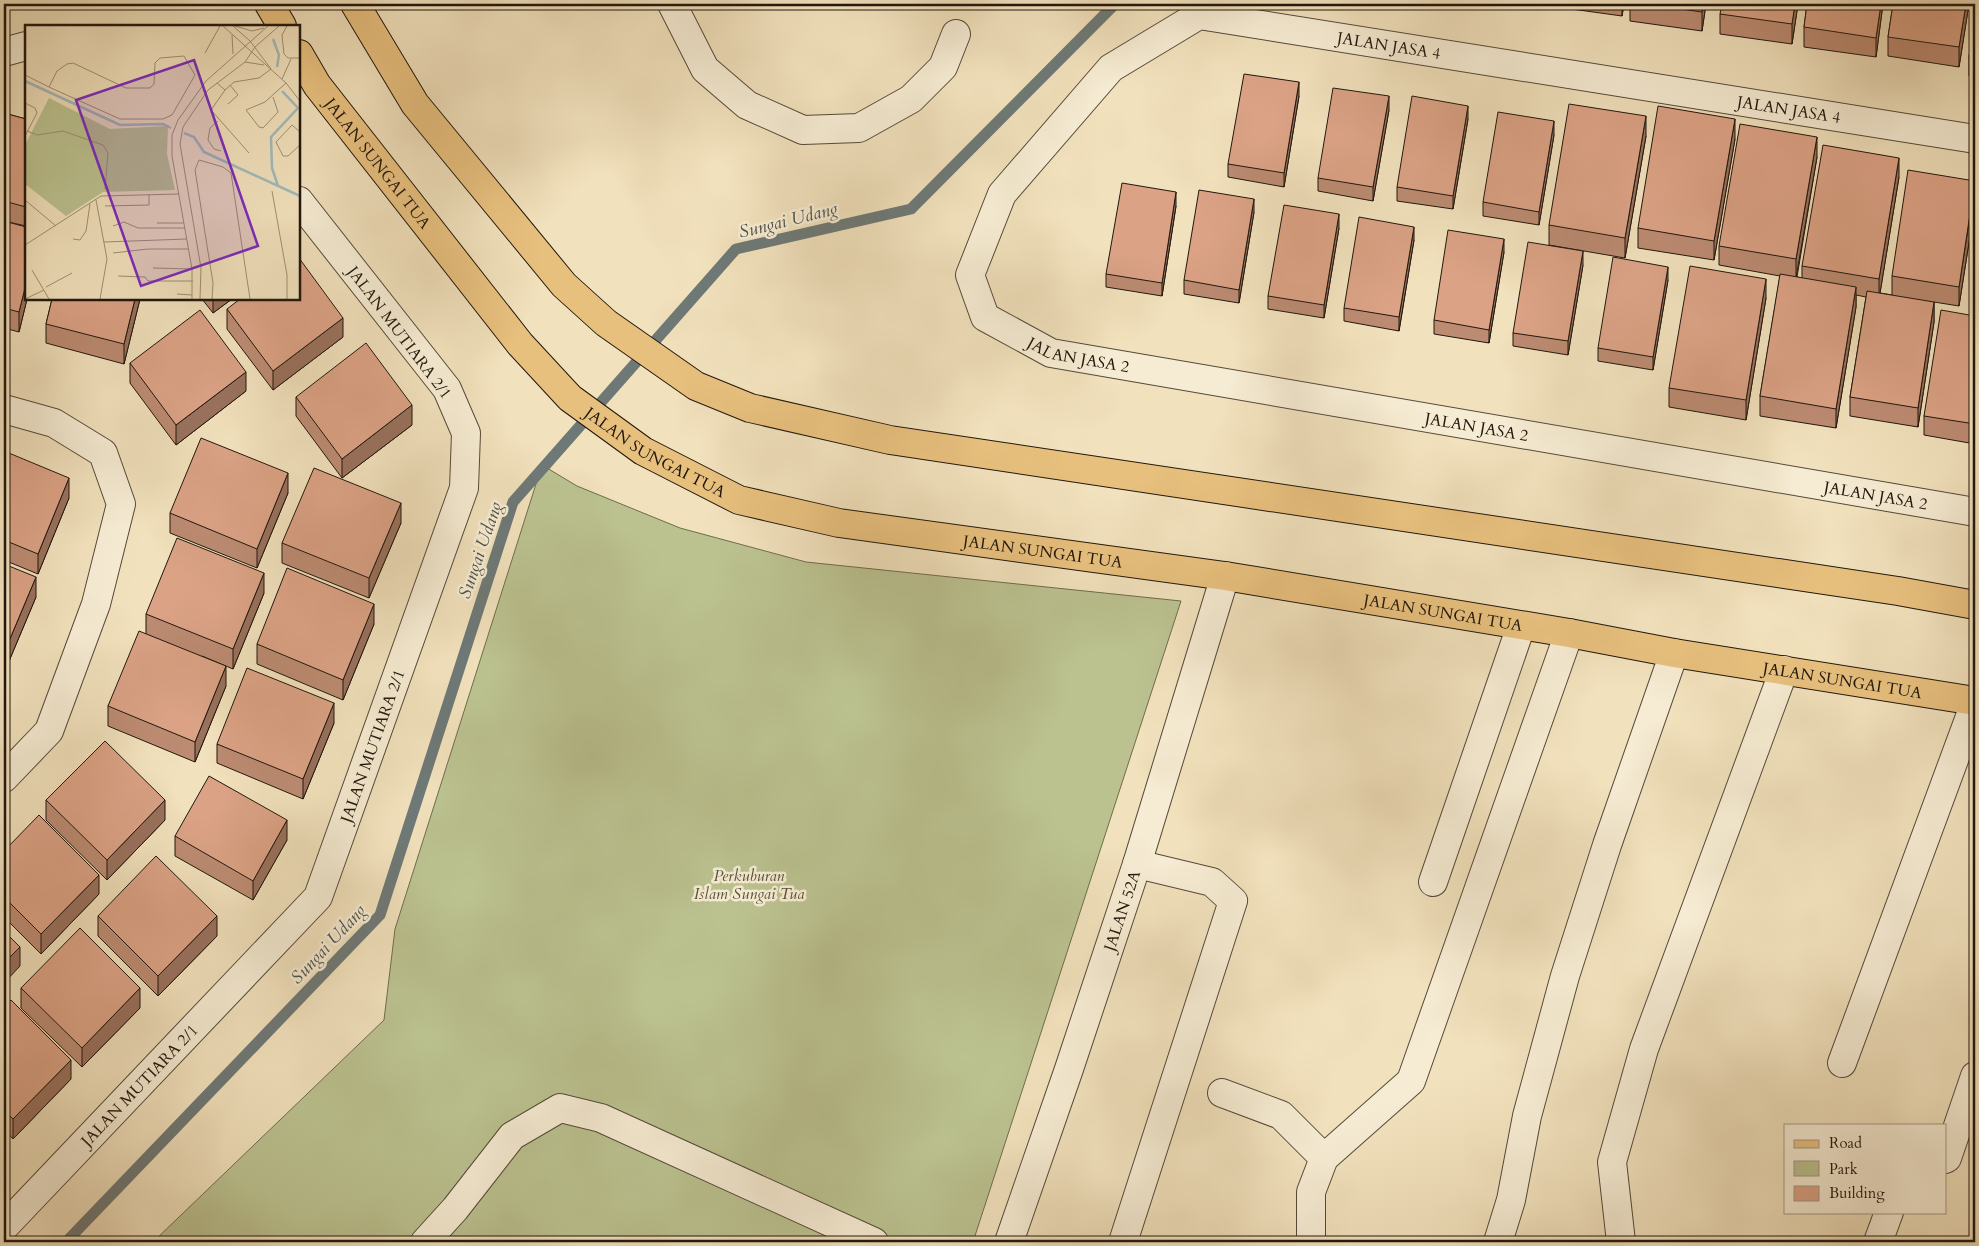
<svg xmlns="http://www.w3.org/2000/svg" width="1979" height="1246" font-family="Cardo,serif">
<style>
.green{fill:#bbc290;stroke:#6e6c4e}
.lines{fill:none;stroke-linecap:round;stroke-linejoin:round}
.stream{stroke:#6e7977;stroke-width:11}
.minor-casing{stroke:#554a39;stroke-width:30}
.major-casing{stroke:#21170d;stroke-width:30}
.minor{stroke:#f6ecd3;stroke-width:28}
.major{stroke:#e8c07e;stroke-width:28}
.wall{fill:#bc8b72;stroke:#21170d}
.shaded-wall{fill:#99715d;stroke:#21170d}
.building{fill:#dba285;stroke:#21170d}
.labels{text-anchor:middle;stroke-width:5;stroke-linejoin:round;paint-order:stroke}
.street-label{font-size:16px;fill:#21170d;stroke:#f6ecd3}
.park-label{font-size:16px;font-style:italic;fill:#57533b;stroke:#f6ecd3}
.water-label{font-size:18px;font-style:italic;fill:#4e504b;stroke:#f6ecd3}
.inset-river{fill:none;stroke:#a1babd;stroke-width:2.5}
.inset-road{fill:none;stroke:#9e9076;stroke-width:1}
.view{fill:#7b2cbf;fill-opacity:0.15;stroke:#7b2cbf;stroke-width:2.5}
.inset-edge{fill:none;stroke:#21170d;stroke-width:2.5}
</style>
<rect width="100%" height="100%" fill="#f1e1bc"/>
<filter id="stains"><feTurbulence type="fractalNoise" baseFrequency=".004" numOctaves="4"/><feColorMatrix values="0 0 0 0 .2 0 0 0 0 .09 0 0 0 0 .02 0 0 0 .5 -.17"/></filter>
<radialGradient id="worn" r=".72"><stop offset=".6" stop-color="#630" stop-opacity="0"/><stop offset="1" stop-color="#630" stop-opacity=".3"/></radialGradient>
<polygon class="green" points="542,465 577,486 680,528 806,562 1181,601 973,1242 153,1242 384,1020 395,929"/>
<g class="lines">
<polyline class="stream" points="66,1242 380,915 513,502 736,249 911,209 1115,4"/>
<defs>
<g id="minor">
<polyline points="672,4 705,69 747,105 803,130 859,128 911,99 943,67 956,34"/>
<polyline points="4,52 26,46"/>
<path id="s1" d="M1975,139L1199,15L1111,68L1002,194L970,275L985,317L1051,353L1975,512"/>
<polyline points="4,409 54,423 103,453 121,504 96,604 49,731 4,778"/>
<polyline points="1433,882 1521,626"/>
<polyline points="1842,1063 1975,703"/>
<polyline points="1222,1093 1281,1115 1324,1158"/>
<polyline points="1945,1159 1947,1158 1975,1076"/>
<path id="s2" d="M4,1227L318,897L464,488L466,433L447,389L299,201"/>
<polyline points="425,1242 455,1209 512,1136 560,1108 601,1118 874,1242"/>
<path id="s3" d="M1009,1242L1069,1069L1137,864L1225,576"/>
<polyline points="1123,1242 1233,901 1212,882 1137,864"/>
<polyline points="1311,1242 1311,1192 1324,1158 1411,1081 1569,633"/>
<polyline points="1498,1242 1511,1200 1527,1116 1565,976 1607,845 1674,653"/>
<polyline points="1621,1242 1612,1162 1644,1049 1784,670"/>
<polyline points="1878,1242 1889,1212"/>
</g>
<g id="major">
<polyline points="269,4 282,26"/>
<polyline points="355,4 415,104 564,285 606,323 696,386 750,408 890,440 1898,591 1975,605"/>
<path id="s4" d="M299,54L317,85L520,344L570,398L643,451L739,500L839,523L1225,576L1569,633L1674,653L1975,701"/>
</g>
</defs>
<use href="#minor" class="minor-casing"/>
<use href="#major" class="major-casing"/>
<use href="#minor" class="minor"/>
<use href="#major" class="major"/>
</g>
<g class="wall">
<polygon points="1550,4 1624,4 1622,16 1550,6"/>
<polygon points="1630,4 1706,4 1702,31 1630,21"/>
<polygon points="1798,4 1792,44 1720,34 1720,14"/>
<polygon points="1807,4 1883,4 1876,57 1804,47 1804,27"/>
<polygon points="1893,4 1969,4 1959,67 1888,56 1888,37"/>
<polygon points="1975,13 1975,77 1969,76 1969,57"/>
<polygon points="1299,96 1284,187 1228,177 1228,164"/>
<polygon points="1389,110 1373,201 1318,191 1318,178"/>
<polygon points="4,113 26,119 26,226 4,221"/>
<polygon points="1468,119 1453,209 1397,201 1397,187"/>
<polygon points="1554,135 1539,225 1483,216 1483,202"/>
<polygon points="1646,136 1625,258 1549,245 1549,225"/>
<polygon points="1735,139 1714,260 1638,248 1638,228"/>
<polygon points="1817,157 1797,277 1802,278 1802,266 1899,177 1880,293 1892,295 1892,276 1975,181 1975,204 1959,306 1934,302 1934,322 1918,427 1850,416 1850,397 1866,297 1856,295 1856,307 1836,428 1760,416 1760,396 1780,276 1719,265 1719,246"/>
<polygon points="1176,206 1162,296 1106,287 1106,274"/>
<polygon points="1254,212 1239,303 1184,294 1184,280"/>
<polygon points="4,221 26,299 27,299 19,332 4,328"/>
<polygon points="1339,228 1324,318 1268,309 1268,296"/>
<polygon points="1414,240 1399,331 1344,321 1344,308"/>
<polygon points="1504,252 1489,343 1434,334 1434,320"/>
<polygon points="1583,265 1568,355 1513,346 1513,333"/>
<polygon points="1668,280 1653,370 1598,361 1598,348"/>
<polygon points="1766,298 1746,420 1669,407 1669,388"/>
<polygon points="52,299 140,299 124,364 46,343 46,324"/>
<polygon points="202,299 232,299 213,313"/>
<polygon points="227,309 343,337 273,390 227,329"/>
<polygon points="1975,316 1975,444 1924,435 1924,416"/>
<polygon points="130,363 246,391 176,445 130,383"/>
<polygon points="296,397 412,425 342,478 296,416"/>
<polygon points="4,451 69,498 38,574 4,560"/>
<polygon points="288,493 257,568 170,533 170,513"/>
<polygon points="401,523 369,598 282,563 282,543"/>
<polygon points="4,564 36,597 4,673"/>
<polygon points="264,593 233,669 202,656 226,686 195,762 108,726 108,706 146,633 146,614"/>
<polygon points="374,624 343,700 257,664 257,644"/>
<polygon points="334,723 303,799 217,763 217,744"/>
<polygon points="46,800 165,820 107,880 46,820"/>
<polygon points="175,836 287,840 253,900 175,856"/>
<polygon points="4,851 99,894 41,954 4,917"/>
<polygon points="98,916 217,936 158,996 98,936"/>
<polygon points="21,988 140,1008 82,1067 21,1008"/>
<polygon points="4,1007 71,1079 13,1139 4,1129"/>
</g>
<g class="shaded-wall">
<polygon points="1622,4 1624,4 1622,16"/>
<polygon points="1703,4 1706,4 1702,31 1702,12"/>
<polygon points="1795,4 1798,4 1792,44 1792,24"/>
<polygon points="1881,4 1883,4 1876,57 1876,38"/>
<polygon points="1966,4 1969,4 1959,67 1959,47"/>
<polygon points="1299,82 1299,96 1284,187 1284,173"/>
<polygon points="1389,96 1389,110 1373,201 1373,187"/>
<polygon points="1468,106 1468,119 1453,209 1453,196"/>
<polygon points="1646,116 1646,136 1625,258 1625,238"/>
<polygon points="1735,119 1735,139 1714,260 1714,241"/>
<polygon points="1554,121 1554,135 1539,225 1539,212"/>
<polygon points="1817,137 1817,157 1796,278 1796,259"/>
<polygon points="1899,158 1899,177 1879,299 1879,279"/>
<polygon points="1975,184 1975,204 1959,306 1959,287"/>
<polygon points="1176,192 1176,206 1162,296 1162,283"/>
<polygon points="1254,199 1254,212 1239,303 1239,290"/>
<polygon points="1339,214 1339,228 1324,318 1324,305"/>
<polygon points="1414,227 1414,240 1399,331 1399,317"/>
<polygon points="1504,239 1504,252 1489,343 1489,330"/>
<polygon points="1583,251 1583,265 1568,355 1568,341"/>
<polygon points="1668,267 1668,280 1653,370 1653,357"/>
<polygon points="1766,279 1766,298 1746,420 1746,400"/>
<polygon points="26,284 26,299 27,299 19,332 19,312"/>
<polygon points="1856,287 1856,307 1836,428 1836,409"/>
<polygon points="135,299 140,299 124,364 124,344"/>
<polygon points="213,299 232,299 213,313"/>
<polygon points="1934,302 1934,322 1918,427 1918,408"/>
<polygon points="343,318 343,337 273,390 273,371"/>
<polygon points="246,372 246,391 176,445 176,425"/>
<polygon points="412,405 412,425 342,478 342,459"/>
<polygon points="288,473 288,493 257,568 257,549"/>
<polygon points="69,478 69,498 38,574 38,554"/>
<polygon points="401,503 401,523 369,598 369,578"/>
<polygon points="264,573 264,593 233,669 233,649"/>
<polygon points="36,577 36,597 4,673 4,653"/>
<polygon points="374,604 374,624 343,700 343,680"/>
<polygon points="226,666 226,686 195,762 195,742"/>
<polygon points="334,703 334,723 303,799 303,779"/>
<polygon points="165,800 165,820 107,880 107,860"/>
<polygon points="287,820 287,840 253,900 253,881"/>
<polygon points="99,875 99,894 41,954 41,934"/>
<polygon points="217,916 217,936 158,996 158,976"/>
<polygon points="20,947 20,966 4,983 4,963"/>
<polygon points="140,988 140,1008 82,1067 82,1048"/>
<polygon points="71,1060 71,1079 13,1139 13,1119"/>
</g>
<g class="building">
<polygon points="1647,4 1703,4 1702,12"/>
<polygon points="1722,4 1795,4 1792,24 1720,14"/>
<polygon points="1807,4 1881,4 1876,38 1804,27"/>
<polygon points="1893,4 1966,4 1959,47 1888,37"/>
<polygon points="1975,13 1975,58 1969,57"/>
<polygon points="1244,74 1299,82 1284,173 1228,164"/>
<polygon points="1333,88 1389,96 1373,187 1318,178"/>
<polygon points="1412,96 1468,106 1453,196 1397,187"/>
<polygon points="1569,104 1646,116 1625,238 1549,225"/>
<polygon points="1658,106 1735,119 1714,241 1638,228"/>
<polygon points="1498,112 1554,121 1539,212 1483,202"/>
<polygon points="4,113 26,119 26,207 4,201"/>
<polygon points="1740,124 1817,137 1796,259 1719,246"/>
<polygon points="1823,145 1899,158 1879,279 1802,266"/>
<polygon points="1908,170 1975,181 1959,287 1892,276"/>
<polygon points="1122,183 1176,192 1162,283 1106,274"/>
<polygon points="1199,190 1254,199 1239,290 1184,280"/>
<polygon points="1284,205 1339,214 1324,305 1268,296"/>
<polygon points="1359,217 1414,227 1399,317 1344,308"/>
<polygon points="4,221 26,227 26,284 19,312 4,308"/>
<polygon points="1448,230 1504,239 1489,330 1434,320"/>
<polygon points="1528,242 1583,251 1568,341 1513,333"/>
<polygon points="1613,257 1668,267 1653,357 1598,348"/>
<polygon points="299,258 343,318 273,371 227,309 240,299 299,299"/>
<polygon points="1690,266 1766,279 1746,400 1669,388"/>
<polygon points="1780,274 1856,287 1836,409 1760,396"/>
<polygon points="1867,291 1934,302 1918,408 1850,397"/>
<polygon points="52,299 135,299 124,344 46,324"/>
<polygon points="200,310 246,372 176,425 130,363"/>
<polygon points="1941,310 1975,316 1975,424 1924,416"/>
<polygon points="366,343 412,405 342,459 296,397"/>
<polygon points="201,438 288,473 257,549 170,513"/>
<polygon points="4,451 69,478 38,554 4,540"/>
<polygon points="314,468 401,503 369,578 282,543"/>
<polygon points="177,538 264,573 233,649 146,614"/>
<polygon points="4,564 36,577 4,653"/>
<polygon points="287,568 374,604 343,680 257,644"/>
<polygon points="139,631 226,666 195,742 108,706"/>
<polygon points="247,668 334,703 303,779 217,744"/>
<polygon points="105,741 165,800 107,860 46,800"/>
<polygon points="209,776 287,820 253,881 175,836"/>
<polygon points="39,815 99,875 41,934 4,897 4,851"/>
<polygon points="156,856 217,916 158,976 98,916"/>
<polygon points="80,928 140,988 82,1048 21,988"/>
<polygon points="4,931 20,947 4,963"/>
<polygon points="11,1000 71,1060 13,1119 4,1110 4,1007"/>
</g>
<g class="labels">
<g class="street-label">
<text transform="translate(1389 45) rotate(9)" y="6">JALAN JASA 4</text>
<text transform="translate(1789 109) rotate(9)" y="6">JALAN JASA 4</text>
<text dy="6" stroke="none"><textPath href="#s4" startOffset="135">JALAN SUNGAI TUA</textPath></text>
<text transform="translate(400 332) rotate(53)" y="6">JALAN MUTIARA 2/1</text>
<text dy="6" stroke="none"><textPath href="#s1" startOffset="1289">JALAN JASA 2</textPath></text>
<text dy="6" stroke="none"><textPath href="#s1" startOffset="1694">JALAN JASA 2</textPath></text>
<text dy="6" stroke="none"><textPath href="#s4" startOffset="540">JALAN SUNGAI TUA</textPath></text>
<text dy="6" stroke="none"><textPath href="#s1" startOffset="2099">JALAN JASA 2</textPath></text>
<text dy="6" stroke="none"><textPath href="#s4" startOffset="945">JALAN SUNGAI TUA</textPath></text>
<text dy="6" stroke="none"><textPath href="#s4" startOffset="1350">JALAN SUNGAI TUA</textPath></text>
<text dy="6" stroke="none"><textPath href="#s4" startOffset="1755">JALAN SUNGAI TUA</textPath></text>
<text dy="6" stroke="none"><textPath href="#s2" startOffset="616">JALAN MUTIARA 2/1</textPath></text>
<text dy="6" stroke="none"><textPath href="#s3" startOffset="350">JALAN 52A</textPath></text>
<text dy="6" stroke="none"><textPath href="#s2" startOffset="196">JALAN MUTIARA 2/1</textPath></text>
</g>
<g class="park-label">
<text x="749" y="881">Perkuburan<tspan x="749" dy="18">Islam Sungai Tua</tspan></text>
</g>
<g class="water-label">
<text transform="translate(788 220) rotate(-14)" y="6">Sungai Udang</text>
<text transform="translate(480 550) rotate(-71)" y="6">Sungai Udang</text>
<text transform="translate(328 944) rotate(-47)" y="6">Sungai Udang</text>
</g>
</g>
<g transform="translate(25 25)">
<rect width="275" height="275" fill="#f1e1bc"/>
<path d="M24,73L85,104L143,101L142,129L150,165L78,167L41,191L0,159V120Z" fill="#bbc290"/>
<path class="inset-river" d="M248,14L254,30L252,42M0,56L95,100L138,99L146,103M159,108L169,112L179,127L275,171M253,161L247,143L246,112L273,83L257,66"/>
<path class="inset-road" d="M198,1L261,58L275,76M208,1L225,16L246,44M210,1L227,6L239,3M262,1L257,10L259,29L263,33H275M207,10L208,29M180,28L195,1M220,37L239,40M0,50L26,63L95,94H138L147,90L170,50L159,31L135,33L130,38L129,59L125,63H101L48,38L42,39L32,46L24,62M257,54L266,34M192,58L200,65L186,85L224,128M200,65L209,57L234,53L246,44M248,72L253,87L238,103L234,102L221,85L240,77L261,58M0,78L10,83L12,88L0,111M203,79L213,70L205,60M193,96L185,103L183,115L189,124L196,126M2,106L12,110L38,106L78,120L83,128L80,164M275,107L267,100L251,117L258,131H263L275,120M247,166L262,250V274M0,175L31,201M71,175L82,234L75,274M80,181L124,180V170M132,198H159M88,201L99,197L113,203H160M48,214L55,215L61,206L65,179M79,217L162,214M0,220L76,171L154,169M88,228L123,224H163M128,243L167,244M7,245L24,274M93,251L120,252L123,256H168M21,262L47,248M152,269L167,270M0,274L19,265M167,274V244L147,131V110L153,95L181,56L243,1M175,274L176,243L155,119L158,102L183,65L220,37L230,22L254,1M187,274L188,258L170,145L174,135L198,142L206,148L225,274"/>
<path class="view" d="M169,35L233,221L116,261L51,75Z"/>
<rect width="275" height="275" class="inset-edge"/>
</g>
<rect width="1979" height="1246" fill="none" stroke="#f1e1bc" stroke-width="20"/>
<rect x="5" y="5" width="1969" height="1236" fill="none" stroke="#21170d" stroke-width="2.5"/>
<rect x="10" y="10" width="1959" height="1226" fill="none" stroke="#21170d"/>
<rect x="1784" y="1124" width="162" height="90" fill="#f6ecd3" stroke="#a19784"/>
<rect x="1794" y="1140" width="25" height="8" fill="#e8c07e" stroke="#a19784"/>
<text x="1829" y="1148" font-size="15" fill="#21170d">Road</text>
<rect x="1794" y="1161" width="25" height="15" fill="#bbc290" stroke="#a19784"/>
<text x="1829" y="1174" font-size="15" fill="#21170d">Park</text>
<rect x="1794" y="1186" width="25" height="15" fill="#dba285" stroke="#a19784"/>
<text x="1829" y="1198" font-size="15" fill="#21170d">Building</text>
<rect width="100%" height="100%" filter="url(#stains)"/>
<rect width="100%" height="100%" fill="url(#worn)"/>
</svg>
